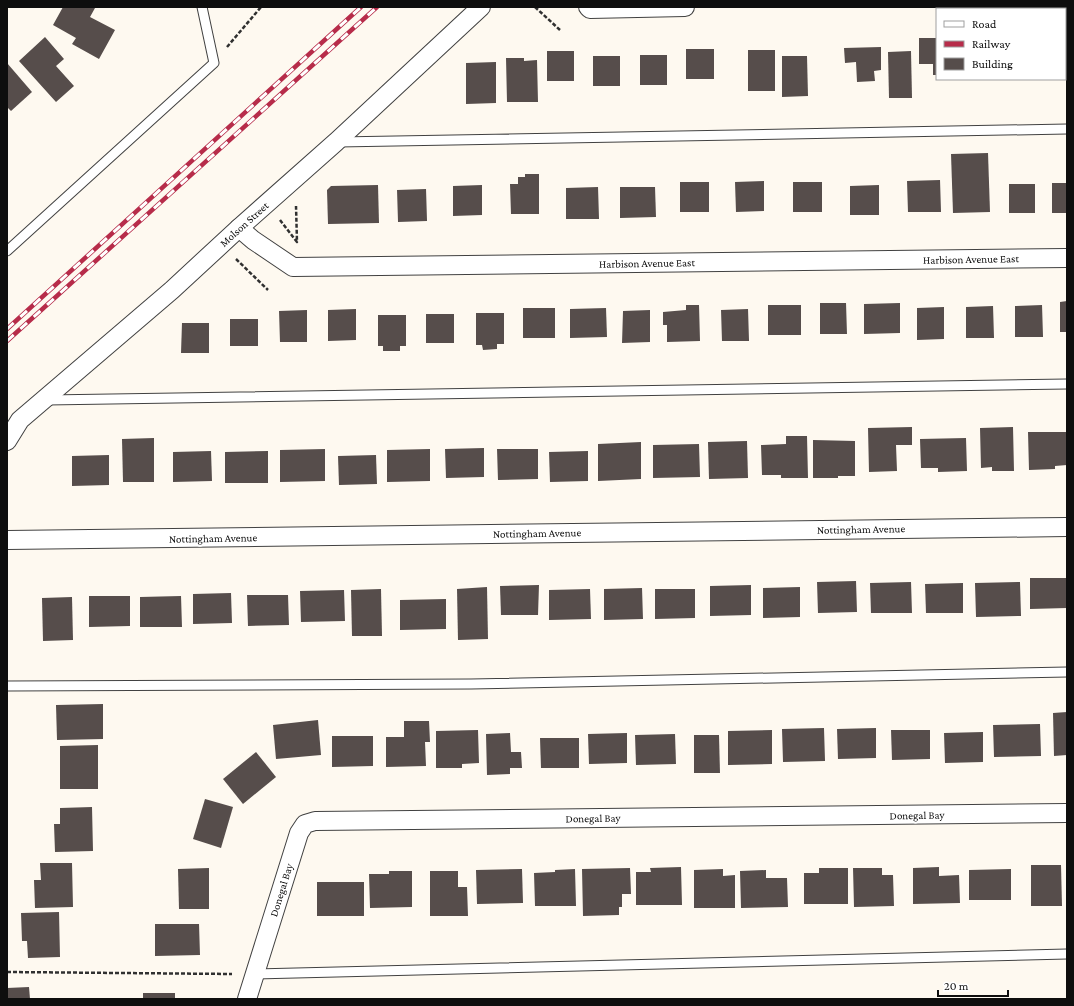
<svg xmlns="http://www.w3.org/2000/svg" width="1074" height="1006" font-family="'Crimson Pro',serif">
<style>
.building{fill:#564d4b}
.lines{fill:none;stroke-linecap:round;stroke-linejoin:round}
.lane-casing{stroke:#414141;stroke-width:11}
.street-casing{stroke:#414141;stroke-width:20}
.path{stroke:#303030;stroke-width:2.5;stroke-dasharray:4 2;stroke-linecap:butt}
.lane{stroke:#fff;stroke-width:9}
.street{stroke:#fff;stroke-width:18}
.rail-casing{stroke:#b72c4a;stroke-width:4.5}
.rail{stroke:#fff;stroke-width:3;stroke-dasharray:9;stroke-linecap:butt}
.labels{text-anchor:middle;stroke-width:4;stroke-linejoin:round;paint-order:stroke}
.street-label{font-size:11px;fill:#0e0e0e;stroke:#fff}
</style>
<rect width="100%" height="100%" fill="#fef9f0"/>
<g class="building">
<polygon points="63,7 93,7 95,8 90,17 115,30 99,59 72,44 76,38 53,25"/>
<polygon points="45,37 64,59 56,66 74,86 56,102 19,61"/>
<polygon points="919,38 937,38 937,75 933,75 933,64 919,64"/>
<rect x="1065" y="40" width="2" height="28"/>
<polygon points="881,47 881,70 874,71 875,81 857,82 856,62 845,63 844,48"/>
<rect x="686" y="49" width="28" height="30"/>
<rect x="748" y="50" width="27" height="41"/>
<rect x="547" y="51" width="27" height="30"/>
<polygon points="911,51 912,98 889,98 888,52"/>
<rect x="640" y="55" width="27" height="30"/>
<rect x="593" y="56" width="27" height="30"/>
<polygon points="782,56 807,56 808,96 782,97"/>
<polygon points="506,58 524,58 524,61 537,60 538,102 507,102"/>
<polygon points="496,62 496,103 466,104 466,63"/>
<polygon points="7,63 32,92 11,111 7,107"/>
<polygon points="988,153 990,212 953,213 951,154"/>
<polygon points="525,174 539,174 539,214 511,214 510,184 518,184 518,177 525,177"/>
<polygon points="940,180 941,212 908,212 907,181"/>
<polygon points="764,181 764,211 736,212 735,182"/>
<rect x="680" y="182" width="29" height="30"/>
<rect x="793" y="182" width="29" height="30"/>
<rect x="1052" y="183" width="15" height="30"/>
<rect x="1009" y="184" width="26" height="29"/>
<polygon points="378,185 379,223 328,224 327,190 331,186"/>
<polygon points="482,185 482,215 453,216 453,186"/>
<polygon points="879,185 879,215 850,215 850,186"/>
<polygon points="598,187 599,219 566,219 566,188"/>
<polygon points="620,187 655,187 656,217 620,218"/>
<polygon points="426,189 427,221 398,222 397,190"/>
<polygon points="1067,301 1067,332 1060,332 1060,302"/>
<polygon points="820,303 846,303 847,334 820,334"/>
<polygon points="900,303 900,333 864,334 864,304"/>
<polygon points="686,305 699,305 700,341 667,342 667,325 663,325 663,312 686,310"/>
<rect x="768" y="305" width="33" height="30"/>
<polygon points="1042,305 1043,337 1015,337 1015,306"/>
<polygon points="993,306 994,338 966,338 966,307"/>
<polygon points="944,307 944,339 917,340 917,308"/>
<rect x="523" y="308" width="32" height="30"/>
<polygon points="606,308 607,337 570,338 570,309"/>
<polygon points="356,309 356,340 328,341 328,310"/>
<polygon points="748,309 749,341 722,341 721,310"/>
<polygon points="307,310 307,342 280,342 279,311"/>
<polygon points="650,310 650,342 622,343 623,311"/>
<polygon points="476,313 504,313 504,344 497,344 497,349 483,350 482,345 476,345"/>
<rect x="426" y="314" width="28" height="29"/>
<polygon points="378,315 406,315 406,346 400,346 400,351 383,351 383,346 378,346"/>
<rect x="230" y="319" width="28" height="27"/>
<polygon points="182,323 209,323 209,353 181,353"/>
<polygon points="912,427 912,445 896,445 897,471 869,472 868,428"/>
<polygon points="1013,427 1014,471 992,471 992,467 981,468 980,428"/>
<polygon points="1028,432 1067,432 1067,465 1055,466 1055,469 1029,470"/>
<polygon points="786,436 807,436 808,478 781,478 781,475 762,475 761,445 786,444"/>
<polygon points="154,438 154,482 123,482 122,439"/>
<polygon points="966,438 967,471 938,472 938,468 921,468 920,439"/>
<polygon points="813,440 855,441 855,476 838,476 838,478 813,478"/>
<polygon points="747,441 748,478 709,479 708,442"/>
<polygon points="641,442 641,479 598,481 598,444"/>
<polygon points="699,444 700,477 653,478 653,445"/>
<polygon points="484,448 484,477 446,478 445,449"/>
<polygon points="325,449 325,481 280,482 280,450"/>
<polygon points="430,449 430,481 387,482 387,450"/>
<polygon points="497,449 538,449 538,479 498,480"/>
<polygon points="211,451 212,481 173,482 173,452"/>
<polygon points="268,451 268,483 225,483 225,452"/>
<polygon points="588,451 588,481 550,482 549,452"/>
<polygon points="109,455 109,485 72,486 72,456"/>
<polygon points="376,455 377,484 339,485 338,456"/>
<polygon points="1030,578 1067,578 1067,608 1030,609"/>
<polygon points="856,581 857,612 818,613 817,582"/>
<polygon points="911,582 912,613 871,613 870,583"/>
<polygon points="1020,582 1021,616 976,617 975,583"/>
<polygon points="963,583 963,613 926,613 925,584"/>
<polygon points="539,585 538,615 501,615 500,586"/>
<polygon points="751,585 751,615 710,616 710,586"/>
<polygon points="487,587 488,639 458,640 457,589"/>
<polygon points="800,587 800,617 763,618 763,588"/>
<polygon points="642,588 643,619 604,620 604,589"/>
<polygon points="381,589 382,636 352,636 351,590"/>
<polygon points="590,589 591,619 549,620 549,590"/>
<polygon points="655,589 695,589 695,618 655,619"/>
<polygon points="344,590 345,621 301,622 300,591"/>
<polygon points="231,593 232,623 193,624 193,594"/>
<polygon points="247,595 288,595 289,625 248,626"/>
<polygon points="89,596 130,596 130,626 89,627"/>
<polygon points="181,596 182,627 140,627 140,597"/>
<polygon points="72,597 73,640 43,641 42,598"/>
<polygon points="446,599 446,629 400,630 400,600"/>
<polygon points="103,704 103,739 57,740 56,705"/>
<polygon points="1067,712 1067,755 1054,756 1053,713"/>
<polygon points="318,720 321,755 276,759 273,725"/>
<polygon points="404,721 429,721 430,742 425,742 426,766 386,767 386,737 404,737"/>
<polygon points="1040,724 1041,756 994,757 993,725"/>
<polygon points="824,728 825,761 783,762 782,729"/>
<polygon points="876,728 876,758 838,759 837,729"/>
<polygon points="478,730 479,763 462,764 462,768 436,768 436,731"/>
<polygon points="772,730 772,764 728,765 728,731"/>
<polygon points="891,730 930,730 930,759 892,760"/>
<polygon points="983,732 983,762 945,763 944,733"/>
<polygon points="510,733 511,752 521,752 522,768 510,768 510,774 487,775 486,734"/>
<polygon points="627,733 627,763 589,764 588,734"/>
<polygon points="675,734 676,764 636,765 635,735"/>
<polygon points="694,735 719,735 720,773 694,773"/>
<polygon points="332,736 373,736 373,766 332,767"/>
<polygon points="540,738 579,738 579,768 541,768"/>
<polygon points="98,745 98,789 60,789 60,746"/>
<polygon points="256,752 276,777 243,804 223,779"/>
<polygon points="205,799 233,807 221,848 193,839"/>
<polygon points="92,807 93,851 55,852 54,824 60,824 60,808"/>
<polygon points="40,863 72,863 73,907 35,908 34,880 41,880"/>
<polygon points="1031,865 1061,865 1062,906 1031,906"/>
<polygon points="681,867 682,905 636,905 636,872 651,872 650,868"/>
<polygon points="939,867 939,876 959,875 960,903 913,904 913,868"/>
<polygon points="209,868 209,909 179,909 178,869"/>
<polygon points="630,868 631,894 622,894 622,907 619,907 619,915 583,916 582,869"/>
<polygon points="819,868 848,868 848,904 804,904 804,873 819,873"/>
<polygon points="853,868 882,868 882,875 893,875 894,906 854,907"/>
<polygon points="522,869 523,903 477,904 476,870"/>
<polygon points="575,869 576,906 535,906 534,873 555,872 555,870"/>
<polygon points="723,869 723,876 735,875 735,908 694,908 694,870"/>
<polygon points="1011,869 1011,900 969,900 969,870"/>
<polygon points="766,870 766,878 787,878 788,907 741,908 740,871"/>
<polygon points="389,871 412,871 412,907 370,908 369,874 389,874"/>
<polygon points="430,871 458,871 458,887 467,887 468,916 430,916"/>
<rect x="317" y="882" width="47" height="34"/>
<polygon points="59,912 60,957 28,958 27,941 22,941 21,913"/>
<polygon points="155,924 199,924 200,955 155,956"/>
<polygon points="29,987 30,999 7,999 7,988"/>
<rect x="143" y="993" width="32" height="6"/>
</g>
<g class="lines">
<defs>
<g id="lane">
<polyline points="338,142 1067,129"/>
<polyline points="7,251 214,63 202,7"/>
<polyline points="47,400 1067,384"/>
<polyline points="7,686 471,684 1067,672"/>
<polyline points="255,974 1067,954"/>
</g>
<g id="street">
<polyline points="588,7 590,9 685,7"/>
<polyline points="239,228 253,240 293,267 1067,258"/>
<polyline points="7,441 20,420 172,290 239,228 336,142 481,7"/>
<polyline points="7,540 1067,527"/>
<polyline points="247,999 299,833 305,824 315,821 1067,813"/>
</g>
</defs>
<use href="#lane" class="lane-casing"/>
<use href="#street" class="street-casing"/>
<g class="path">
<polyline points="535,7 560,30"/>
<polyline points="227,47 261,7"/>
<polyline points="280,220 297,242 296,206"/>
<polyline points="236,259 268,290"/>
<polyline points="7,972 232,974"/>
</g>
<use href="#lane" class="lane"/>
<use href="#street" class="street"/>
<defs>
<g id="rail">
<polyline points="7,329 361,7"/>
<polyline points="7,341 377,7"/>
</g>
</defs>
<use href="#rail" class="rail-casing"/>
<use href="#rail" class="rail"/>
</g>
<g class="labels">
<g class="street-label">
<text transform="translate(244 224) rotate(-42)" y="4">Molson Street</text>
<text transform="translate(971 259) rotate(-1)" y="4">Harbison Avenue East</text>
<text transform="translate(647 263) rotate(-1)" y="4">Harbison Avenue East</text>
<text transform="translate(861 529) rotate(-1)" y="4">Nottingham Avenue</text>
<text transform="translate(537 533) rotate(-1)" y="4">Nottingham Avenue</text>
<text transform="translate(213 538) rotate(-1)" y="4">Nottingham Avenue</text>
<text transform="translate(917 815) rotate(-1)" y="4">Donegal Bay</text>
<text transform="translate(593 818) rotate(-1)" y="4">Donegal Bay</text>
<text transform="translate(281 890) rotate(-73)" y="4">Donegal Bay</text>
</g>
</g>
<rect width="1074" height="1006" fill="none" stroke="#0e0e0e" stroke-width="16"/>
<rect x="936" y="8" width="130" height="72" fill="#ffffff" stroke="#9f9f9f"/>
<rect x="944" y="21" width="20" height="6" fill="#ffffff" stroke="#9f9f9f"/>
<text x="972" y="28" font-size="12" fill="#0e0e0e">Road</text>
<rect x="944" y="41" width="20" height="6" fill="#b72c4a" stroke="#9f9f9f"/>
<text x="972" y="48" font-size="12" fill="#0e0e0e">Railway</text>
<rect x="944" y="58" width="20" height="12" fill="#564d4b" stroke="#9f9f9f"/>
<text x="972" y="68" font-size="12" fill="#0e0e0e">Building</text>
<path d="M938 990v6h70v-6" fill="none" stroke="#0e0e0e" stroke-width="2"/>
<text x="944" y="990" font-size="12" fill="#0e0e0e" stroke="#ffffff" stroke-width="3" paint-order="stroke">20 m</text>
</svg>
